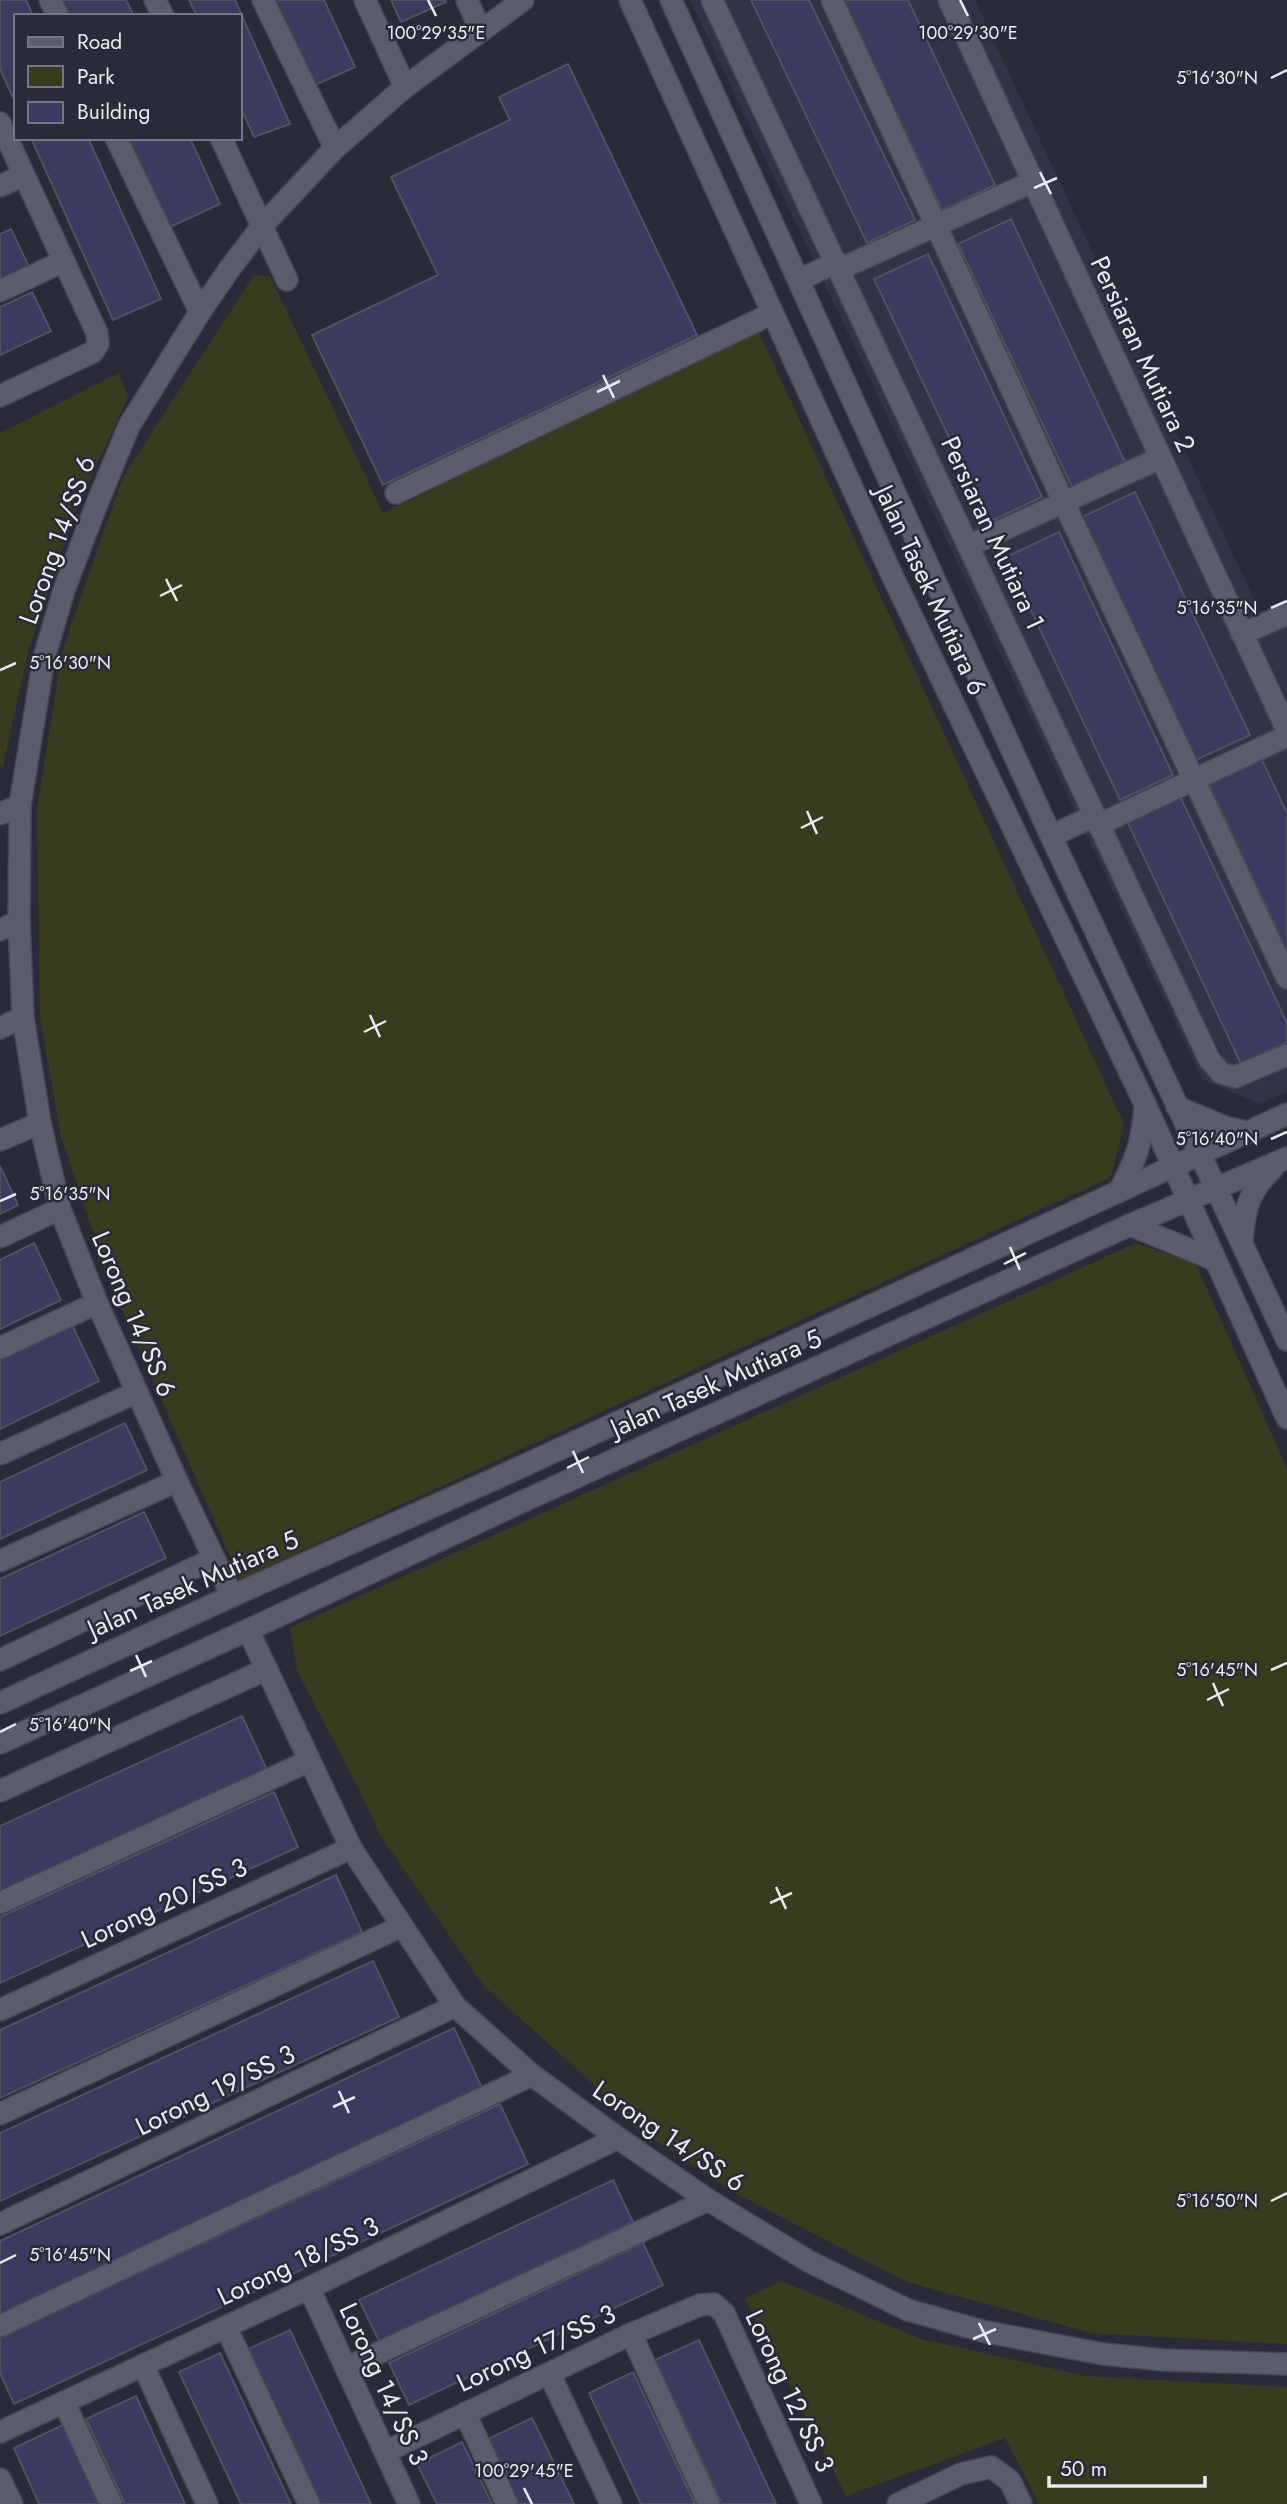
<svg xmlns="http://www.w3.org/2000/svg" width="1287" height="2504" font-family="Jost,sans-serif">
<style>
.built{fill:#323346}
.green{fill:#393b1f}
.building{fill:#3a3b5f;stroke:#515260;stroke-width:2}
.lines{fill:none;stroke-linecap:round;stroke-linejoin:round}
.minor-casing{stroke:#464752;stroke-width:24}
.minor{stroke:#5c5d6c;stroke-width:21}
.ticks{fill:none;stroke:#e9eaf2;stroke-width:2.5}
.labels{text-anchor:middle;stroke-width:5;stroke-linejoin:round;paint-order:stroke}
.street-label{font-size:26px;fill:#e9eaf2;stroke:#2a2b38}
.ticks-label{font-size:18px;text-anchor:middle;fill:#e9eaf2;stroke:#2a2b38;stroke-width:5;stroke-linejoin:round;paint-order:stroke}
</style>
<rect width="100%" height="100%" fill="#2a2b38"/>
<polygon class="built" points="690,0 975,0 1260,612 1287,601 1287,1092 1259,1104 1202,1079"/>
<g class="green">
<polygon points="254,275 270,276 383,513 759,332 1124,1124 1111,1177 240,1579 109,1280 61,1136 40,1018 37,810 62,652 123,477"/>
<polygon points="119,373 128,397 74,515 29,649 2,770 0,765 0,433"/>
<polygon points="1136,1243 1196,1264 1287,1468 1287,2344 1091,2333 907,2282 733,2192 629,2123 587,2078 485,1987 380,1835 362,1795 297,1671 290,1628"/>
<polygon points="781,2281 922,2339 1085,2376 1287,2387 1287,2504 1039,2504 1005,2438 846,2496 745,2298"/>
</g>
<g class="building">
<polygon points="0,0 26,0 33,16 16,16 16,104 0,69"/>
<polygon points="60,0 126,0 134,16 68,16"/>
<polygon points="189,0 235,0 290,124 254,137 240,106 240,16 197,16"/>
<polygon points="273,0 324,0 355,67 313,86"/>
<polygon points="391,0 445,0 446,2 401,22"/>
<polygon points="751,0 809,0 915,220 867,243"/>
<polygon points="843,0 908,0 995,185 942,210"/>
<polygon points="568,64 697,335 383,485 312,335 438,275 391,177 510,120 499,97"/>
<polygon points="31,138 88,138 161,299 113,320"/>
<polygon points="124,138 190,138 220,204 166,229"/>
<polygon points="1011,219 1125,462 1072,487 958,244"/>
<polygon points="11,229 29,267 0,281 0,234"/>
<polygon points="928,254 1042,497 989,522 874,279"/>
<polygon points="32,292 51,331 0,355 0,307"/>
<polygon points="1135,492 1250,735 1196,760 1082,517"/>
<polygon points="1059,532 1173,775 1120,800 1006,557"/>
<polygon points="1261,758 1287,813 1287,951 1208,783"/>
<polygon points="1180,796 1287,1023 1287,1042 1241,1064 1127,821"/>
<polygon points="0,1166 18,1205 0,1214"/>
<polygon points="34,1243 61,1300 0,1329 0,1260"/>
<polygon points="72,1325 99,1381 0,1429 0,1359"/>
<polygon points="125,1423 147,1470 0,1539 0,1482"/>
<polygon points="144,1512 166,1558 0,1636 0,1579"/>
<polygon points="242,1716 267,1770 0,1892 0,1826"/>
<polygon points="274,1792 298,1847 0,1983 0,1917"/>
<polygon points="336,1875 362,1932 0,2098 0,2030"/>
<polygon points="373,1961 399,2017 0,2201 0,2133"/>
<polygon points="454,2028 482,2088 0,2314 0,2241"/>
<polygon points="500,2104 528,2164 14,2404 0,2373 0,2338"/>
<polygon points="613,2180 633,2222 379,2341 359,2300"/>
<polygon points="643,2243 663,2285 409,2405 389,2363"/>
<polygon points="290,2330 371,2504 321,2504 248,2349"/>
<polygon points="699,2340 776,2504 722,2504 655,2360"/>
<polygon points="220,2353 291,2504 241,2504 179,2372"/>
<polygon points="633,2372 695,2504 641,2504 589,2393"/>
<polygon points="136,2396 185,2504 125,2504 86,2419"/>
<polygon points="532,2418 574,2504 519,2504 488,2439"/>
<polygon points="63,2425 99,2504 39,2504 14,2448"/>
<polygon points="462,2442 492,2504 437,2504 417,2464"/>
</g>
<g class="lines">
<defs>
<g id="minor">
<polyline points="50,0 58,16"/>
<polyline points="155,0 163,16"/>
<polyline points="263,0 335,148"/>
<polyline points="365,0 405,87"/>
<polyline points="467,0 481,31"/>
<polyline points="630,0 892,575 1145,1104 1287,1418"/>
<polyline points="671,0 1051,836 1287,1340"/>
<polyline points="712,0 1209,1059 1221,1073 1235,1077 1287,1055"/>
<polyline points="832,0 1064,503 1287,978"/>
<polyline points="949,0 1287,730"/>
<polyline points="0,123 97,333 98,344 93,352 0,396"/>
<polyline points="116,138 200,312"/>
<polyline points="221,138 287,280"/>
<polyline points="0,186 24,175"/>
<polyline points="840,269 1032,182"/>
<polyline points="799,280 837,262"/>
<polyline points="0,291 64,261"/>
<polyline points="396,493 771,314"/>
<polyline points="968,546 1160,458"/>
<polyline points="1242,634 1287,614"/>
<polyline points="0,814 20,805"/>
<polyline points="1098,825 1287,736"/>
<polyline points="1051,836 1094,816"/>
<polyline points="0,930 19,921"/>
<polyline points="0,1028 23,1017"/>
<polyline points="1177,1107 1225,1127 1246,1132"/>
<polyline points="0,1140 40,1123"/>
<path d="M1120,1190C1137,1157 1142,1143 1145,1106"/>
<polyline points="1130,1225 1215,1260"/>
<polyline points="0,1237 60,1209"/>
<path d="M1242,1243C1244,1210 1248,1192 1272,1169"/>
<polyline points="0,1348 97,1303"/>
<polyline points="0,1454 137,1392"/>
<polyline points="0,1561 177,1481"/>
<polyline points="232,1596 177,1481 97,1303 60,1209 40,1123 23,1017 19,921 20,805 44,658 64,590 96,506 129,426 200,312 228,271 262,226 335,148 405,87 523,0"/>
<polyline points="248,1630 351,1848 455,2006 532,2075 618,2138 708,2200 810,2262 908,2310 982,2331 1103,2354 1164,2360 1287,2364"/>
<polyline points="0,1660 213,1559"/>
<polyline points="0,1703 232,1596 499,1477 1287,1114"/>
<polyline points="0,1743 248,1630 515,1505 1130,1225 1287,1158"/>
<polyline points="0,1791 267,1669"/>
<polyline points="0,1903 309,1761"/>
<polyline points="0,2010 351,1848"/>
<polyline points="0,2114 402,1926"/>
<polyline points="0,2224 455,2006"/>
<polyline points="309,2288 409,2504"/>
<polyline points="0,2326 532,2075"/>
<polyline points="226,2327 309,2504"/>
<polyline points="631,2334 709,2504"/>
<polyline points="143,2365 207,2504"/>
<polyline points="346,2368 708,2200"/>
<polyline points="550,2375 611,2504"/>
<polyline points="64,2402 111,2504"/>
<polyline points="465,2413 507,2504"/>
<polyline points="0,2432 309,2288 618,2138"/>
<polyline points="385,2452 631,2334 700,2305 714,2304 724,2313 811,2504"/>
<polyline points="0,2479 12,2504"/>
<polyline points="898,2504 961,2474 991,2467 1010,2481 1021,2504"/>
</g>
</defs>
<use href="#minor" class="minor-casing"/>
<use href="#minor" class="minor"/>
</g>
<path class="ticks" d="M428,0L436,16M960,0L968,16M1271,78L1287,70M1040,172L1051,194M1034,188L1057,178M603,375L614,398M597,392L620,381M166,579L177,601M160,596L182,585M1271,608L1287,601M0,670L16,663M807,811L817,834M801,828L823,817M370,1015L380,1037M364,1032L386,1021M1271,1139L1287,1132M0,1201L16,1194M1010,1247L1020,1270M1004,1264L1026,1253M573,1451L583,1473M567,1468L589,1457M136,1655L146,1677M1271,1670L1287,1663M130,1671L152,1661M1213,1683L1223,1706M1207,1700L1229,1689M0,1732L16,1724M776,1887L786,1909M770,1903L792,1893M339,2091L349,2113M333,2107L355,2097M1271,2201L1287,2193M0,2263L16,2255M979,2323L990,2345M973,2339L996,2329M524,2488L532,2504"/>
<g class="labels">
<g class="street-label">
<text transform="translate(1143 354) rotate(65)" y="9">Persiaran Mutiara 2</text>
<text transform="translate(993 533) rotate(65)" y="9">Persiaran Mutiara 1</text>
<text transform="translate(57 540) rotate(-70)" y="9">Lorong 14/SS 6</text>
<text transform="translate(931 590) rotate(65)" y="9">Jalan Tasek Mutiara 6</text>
<text transform="translate(134 1314) rotate(67)" y="9">Lorong 14/SS 6</text>
<text transform="translate(716 1383) rotate(-24)" y="9">Jalan Tasek Mutiara 5</text>
<text transform="translate(193 1584) rotate(-24)" y="9">Jalan Tasek Mutiara 5</text>
<text transform="translate(164 1903) rotate(-25)" y="9">Lorong 20/SS 3</text>
<text transform="translate(215 2090) rotate(-26)" y="9">Lorong 19/SS 3</text>
<text transform="translate(669 2136) rotate(34)" y="9">Lorong 14/SS 6</text>
<text transform="translate(298 2261) rotate(-25)" y="9">Lorong 18/SS 3</text>
<text transform="translate(536 2348) rotate(-25)" y="9">Lorong 17/SS 3</text>
<text transform="translate(384 2384) rotate(65)" y="9">Lorong 14/SS 3</text>
<text transform="translate(790 2391) rotate(65)" y="9">Lorong 12/SS 3</text>
</g>
</g>
<g class="ticks-label">
<text x="436" y="39">100°29'35"E</text>
<text x="968" y="39">100°29'30"E</text>
<text x="1217" y="84">5°16'30"N</text>
<text x="1217" y="614">5°16'35"N</text>
<text x="70" y="669">5°16'30"N</text>
<text x="1217" y="1145">5°16'40"N</text>
<text x="70" y="1200">5°16'35"N</text>
<text x="1217" y="1676">5°16'45"N</text>
<text x="70" y="1731">5°16'40"N</text>
<text x="1217" y="2207">5°16'50"N</text>
<text x="70" y="2261">5°16'45"N</text>
<text x="524" y="2477">100°29'45"E</text>
</g>
<rect x="14" y="14" width="228" height="126" fill="#2a2b38" stroke="#767782" stroke-width="2"/>
<rect x="28" y="37" width="35" height="10" fill="#5c5d6c" stroke="#767782" stroke-width="2"/>
<text x="77" y="49" font-size="21" fill="#e9eaf2">Road</text>
<rect x="28" y="66" width="35" height="21" fill="#393b1f" stroke="#767782" stroke-width="2"/>
<text x="77" y="84" font-size="21" fill="#e9eaf2">Park</text>
<rect x="28" y="102" width="35" height="21" fill="#3a3b5f" stroke="#767782" stroke-width="2"/>
<text x="77" y="119" font-size="21" fill="#e9eaf2">Building</text>
<path d="M1049 2476v10h156v-10" fill="none" stroke="#e9eaf2" stroke-width="3.5"/>
<text x="1060" y="2476" font-size="21" fill="#e9eaf2" stroke="#2a2b38" stroke-width="5" paint-order="stroke">50 m</text>
</svg>
